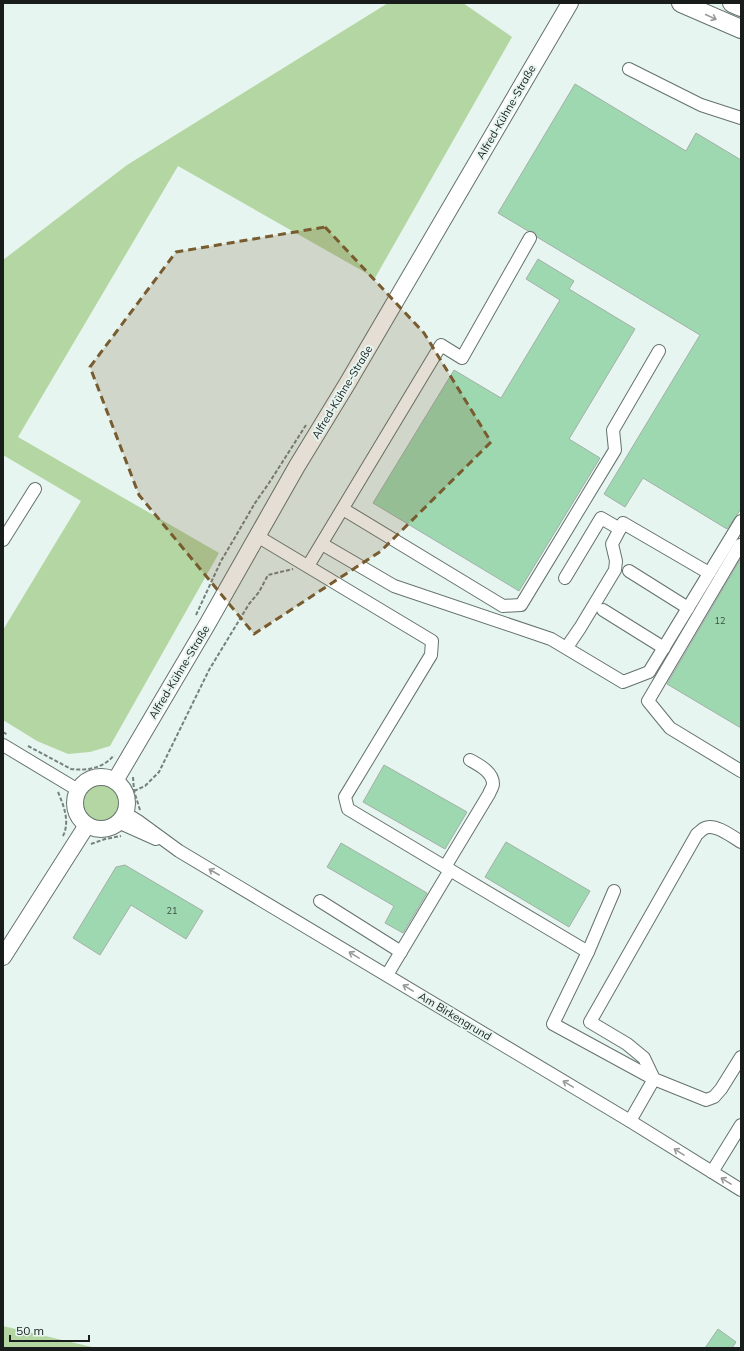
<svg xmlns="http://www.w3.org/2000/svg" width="744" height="1351" font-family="Mulish,sans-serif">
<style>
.green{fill:#b4d6a2}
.building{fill:#9dd8b0;stroke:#a4b0a7}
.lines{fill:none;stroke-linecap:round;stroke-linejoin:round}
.minor-casing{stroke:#65726e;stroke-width:14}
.major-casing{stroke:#65726e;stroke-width:18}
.highway-casing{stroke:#65726e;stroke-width:20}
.path{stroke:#76807d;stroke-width:2;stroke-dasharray:4 2;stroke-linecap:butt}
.minor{stroke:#fff;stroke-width:12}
.major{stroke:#fff;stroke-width:16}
.highway{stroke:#fff;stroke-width:18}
.oneway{stroke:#979999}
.marked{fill:#785b2e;fill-opacity:0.2;stroke:#785b2e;stroke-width:3;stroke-dasharray:8 5;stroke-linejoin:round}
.labels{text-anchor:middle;stroke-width:4;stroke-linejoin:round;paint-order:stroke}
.number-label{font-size:9px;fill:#394c41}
.street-label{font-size:11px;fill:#181d1c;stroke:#e6f5f0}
</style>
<rect width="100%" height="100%" fill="#e6f5f0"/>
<g class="green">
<polygon points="388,3 463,3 512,37 375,278 178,166 18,437 219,553 110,746 90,752 68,754 37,741 3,720 3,630 81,501 3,455 3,260 127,165"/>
<circle cx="100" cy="804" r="21"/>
<polygon points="3,1326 96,1348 3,1348"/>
</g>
<g class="building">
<polygon points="575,84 686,151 696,133 741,160 741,509 727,529 643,478 625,507 604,494 700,335 537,237 534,232 528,231 498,213"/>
<polygon points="538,259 574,281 569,289 635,329 569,439 600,458 519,591 373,503 454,370 501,398 560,300 526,279"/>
<polygon points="741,558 741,728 667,684"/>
<polygon points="384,765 467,812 445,849 363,802"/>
<polygon points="506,842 590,891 569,927 485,877"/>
<polygon points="341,843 427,893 403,933 385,923 394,906 327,867"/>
<polygon points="125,865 203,911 186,939 131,905 100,955 73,938 116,867"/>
<polygon points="718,1329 736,1342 732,1348 705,1348"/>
</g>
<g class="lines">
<defs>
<g id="minor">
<polyline points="629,69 701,105 741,118"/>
<polyline points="343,509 503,606 521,605 615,450 613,430 659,351"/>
<polyline points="257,536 432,641 431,655 345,797 348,809 450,870 387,975"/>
<polyline points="3,540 35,489"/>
<polyline points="322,544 394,586 551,639 623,682 649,672 741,521"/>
<polyline points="741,546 740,545 648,701 670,728 741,771"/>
<polyline points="308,566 441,345 462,358 530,238"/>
<polyline points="629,571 688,608"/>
<polyline points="565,578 601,518 620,529"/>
<polyline points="603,610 664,648"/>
<polyline points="567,647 580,628 615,570 616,561 612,544 623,523 709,573"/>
<polyline points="3,745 78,790"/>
<polyline points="125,813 138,821 179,851 630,1121 741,1190"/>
<polyline points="118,822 156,839"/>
<path d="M741,842C733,837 715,823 705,828C702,829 700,832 697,834L590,1022L627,1044L644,1058L654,1079L706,1100L714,1097L721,1089L741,1057"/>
<path d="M445,867L489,794C490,791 493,787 493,784C493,772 479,765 470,760"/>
<polyline points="450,870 588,952"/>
<polyline points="614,891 588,952 553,1024 654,1079 630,1121"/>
<polyline points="320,901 401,952"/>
<polyline points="712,1172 741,1125"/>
</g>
<g id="major">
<circle cx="101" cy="803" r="26"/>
<polyline points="115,781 208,623 297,466 347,384 570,3"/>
<polyline points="3,957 87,825"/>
</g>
<g id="highway">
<polyline points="681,3 741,29"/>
<polyline points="732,3 741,7"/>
</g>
</defs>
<use href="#minor" class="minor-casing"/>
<use href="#major" class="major-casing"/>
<use href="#highway" class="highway-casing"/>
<g class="path">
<polyline points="196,615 221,561 234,539 255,503 269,483 306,425"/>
<polyline points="3,732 8,735"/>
<path d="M28,746L71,769C87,771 104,768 114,755"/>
<polyline points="133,777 134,791 140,810"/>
<polyline points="134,791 145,786 159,772 209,670 249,604 259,592 268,575 293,569"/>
<path d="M58,792C64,806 70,822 63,836"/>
<polyline points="91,844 105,839 121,836"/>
</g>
<use href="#minor" class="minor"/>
<use href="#major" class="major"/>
<use href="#highway" class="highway"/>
</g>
<defs><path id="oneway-shaft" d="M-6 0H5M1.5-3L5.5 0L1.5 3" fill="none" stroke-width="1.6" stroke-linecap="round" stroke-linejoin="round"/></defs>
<g class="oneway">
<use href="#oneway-shaft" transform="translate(711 17) rotate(25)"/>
<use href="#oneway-shaft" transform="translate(214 872) rotate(-150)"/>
<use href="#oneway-shaft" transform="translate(354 955) rotate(-149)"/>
<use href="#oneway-shaft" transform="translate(408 988) rotate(-149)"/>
<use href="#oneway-shaft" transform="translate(568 1084) rotate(-149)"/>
<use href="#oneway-shaft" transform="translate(679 1152) rotate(-148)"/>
<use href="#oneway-shaft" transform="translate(726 1181) rotate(-149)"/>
</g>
<path class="marked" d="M325,227L424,333L491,442L381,551L254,634L139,495L90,367L176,252Z"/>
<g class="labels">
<g class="number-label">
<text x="720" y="624">12</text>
<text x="172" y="914">21</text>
</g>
<g class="street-label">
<text transform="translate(506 112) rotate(-60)" y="4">Alfred-Kühne-Straße</text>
<text transform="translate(342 392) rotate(-59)" y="4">Alfred-Kühne-Straße</text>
<text transform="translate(179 672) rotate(-59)" y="4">Alfred-Kühne-Straße</text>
<text transform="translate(455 1016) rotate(31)" y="4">Am Birkengrund</text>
</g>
</g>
<rect width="744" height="1351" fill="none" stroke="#181d1c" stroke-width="8"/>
<path d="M10 1335v6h79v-6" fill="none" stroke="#181d1c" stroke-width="2"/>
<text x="16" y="1335" font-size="12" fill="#181d1c" stroke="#e6f5f0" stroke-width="3" paint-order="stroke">50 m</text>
</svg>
